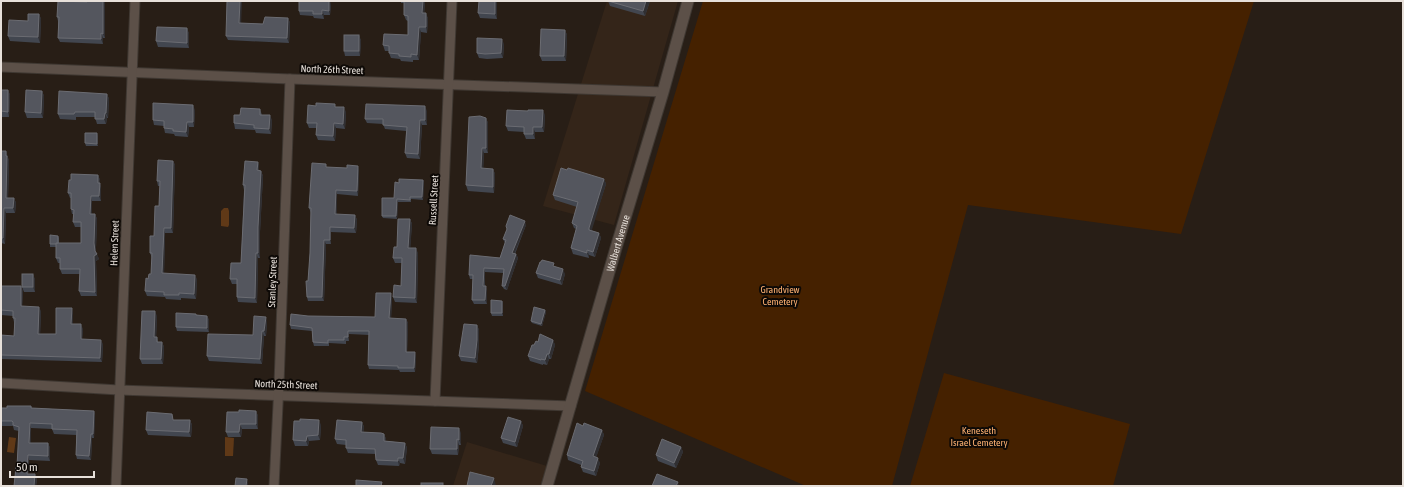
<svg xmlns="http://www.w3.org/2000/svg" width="1404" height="487" font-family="'Asap Condensed',sans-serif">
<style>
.built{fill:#342519}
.green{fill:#452100}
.water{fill:#603917}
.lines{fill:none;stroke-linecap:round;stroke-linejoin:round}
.minor-casing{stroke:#3f3832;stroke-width:11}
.secondary-casing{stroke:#3f3832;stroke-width:13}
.minor{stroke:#5c5048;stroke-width:9}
.secondary{stroke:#5c5048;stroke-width:11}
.wall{fill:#42464f}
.shaded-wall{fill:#302f32}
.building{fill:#54565e;stroke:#6b6c72}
.labels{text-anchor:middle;stroke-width:4;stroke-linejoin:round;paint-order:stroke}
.street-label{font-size:10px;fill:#e7e0da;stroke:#0d0906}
.park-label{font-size:10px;fill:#feb172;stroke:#0d0906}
</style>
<rect width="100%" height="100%" fill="#281e16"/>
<g class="built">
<polygon points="607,1 678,1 614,225 543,206"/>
<polygon points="467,442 547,466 541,486 453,486"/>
</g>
<g class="green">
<polygon points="703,1 1254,1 1181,234 968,205 892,486 806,486 585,391"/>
<polygon points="944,373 1130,424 1113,486 910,486"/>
</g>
<g class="water">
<polygon points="224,208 228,208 229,211 229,225 228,227 221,226 221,211"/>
<polygon points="9,437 16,438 14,453 7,452"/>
<polygon points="225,437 234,438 233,456 225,456"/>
</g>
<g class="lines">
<defs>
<g id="minor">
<polyline points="1,67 290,79 663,92"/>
<polyline points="1,383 119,390 571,406"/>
<polyline points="435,401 452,1"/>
<polyline points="116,486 135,1"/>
<polyline points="274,486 279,384 290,79"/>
</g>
<g id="secondary">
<path id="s1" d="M547,486L616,248L663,92L688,1"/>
</g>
</defs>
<use href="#minor" class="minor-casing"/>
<use href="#secondary" class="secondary-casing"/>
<use href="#minor" class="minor"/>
<use href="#secondary" class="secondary"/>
</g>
<g class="wall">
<polygon points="105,1 105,38 103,38 103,44 60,42 58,38 58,21 57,17 87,2"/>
<polygon points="401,1 425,1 424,13 428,18 427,33 421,32 419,60 413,60 413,62 401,61 400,59 391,58 389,53 389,51 385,51 383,45 408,35 408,21 406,20 404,15 404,3 401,3"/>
<polygon points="497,1 497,19 480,18 478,13"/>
<polygon points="608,1 650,1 645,16 610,6"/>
<polygon points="331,4 330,15 324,15 324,19 314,18 313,16 300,15 299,11"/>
<polygon points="39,14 41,19 40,43 10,41 8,36 28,21"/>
<polygon points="288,18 290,23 289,43 228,40 226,36 241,23 263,24"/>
<polygon points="187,28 189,34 189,48 158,47 156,41"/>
<polygon points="565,30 567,35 566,61 542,61 540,56"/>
<polygon points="359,35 361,41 360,56 345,56 344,51"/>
<polygon points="504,44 503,58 487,59 479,58 477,53"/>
<polygon points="1,90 8,90 10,95 9,117 1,117"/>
<polygon points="42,91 44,96 43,118 27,118 25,112"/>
<polygon points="107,94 109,99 108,118 107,118 106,124 97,124 95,117 76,117 76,120 60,119 58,114"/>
<polygon points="336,107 346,112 345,129 336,128 335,141 318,140 316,135 316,128 309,128 307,123"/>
<polygon points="260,109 262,115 272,120 271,134 256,133 255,130 235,129 234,123 240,115"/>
<polygon points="195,110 194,127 189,127 188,137 175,136 174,134 165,133 164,128 164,126 154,125 153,120"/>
<polygon points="427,111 427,125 422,125 420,159 407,158 405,153 406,131 385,129 383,124 367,123 365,119"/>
<polygon points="545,115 544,132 535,132 535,139 526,139 524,134 524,132 508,131 506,126"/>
<polygon points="486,118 488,123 488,153 484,153 483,169 493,169 495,174 494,193 468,191 466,185"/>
<polygon points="98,136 98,146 86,146 85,143"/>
<polygon points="1,151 6,151 9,161 8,198 14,198 16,203 15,213 6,213 5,244 1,243"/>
<polygon points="173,161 175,165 173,233 165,233 164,273 197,279 196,299 181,298 181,300 166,299 165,297 147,296 145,291 148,279 151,274 152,258 150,253 154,236 159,206 160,186 158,186 157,181"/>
<polygon points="258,162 259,167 259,170 261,171 263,176 260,232 260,258 258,258 257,303 238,302 237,297 237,284 232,284 230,279 241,263 244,190 243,185"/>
<polygon points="327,167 359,170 358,196 337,194 337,215 355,215 357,220 356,233 331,232 331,244 326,244 324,301 308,301 307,297 310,253 311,213 309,208"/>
<polygon points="567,170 604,179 606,184 591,230 599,233 601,238 595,257 589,255 589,258 573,254 571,248 576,229 574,228 572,223 577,207 555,200 553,195"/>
<polygon points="98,175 100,180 100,184 101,188 101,201 92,201 92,214 95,214 97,219 96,248 96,253 99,259 96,261 97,296 81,296 79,291 80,274 62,274 60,269 60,263 58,263 56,258 56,247 50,247 50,244 58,236 59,238 59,243 81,243 81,227 75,227 73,222 74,214 72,214 71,209 71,198 70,198 68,193"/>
<polygon points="423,180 424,182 423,200 411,199 411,202 398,202 397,219 383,218 382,216 394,198 399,183"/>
<polygon points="410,219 412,224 410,248 418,253 417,303 395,302 393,297 401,286 402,263 395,263 393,258 397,247"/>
<polygon points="526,225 515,254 516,254 518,258 507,290 504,289 502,286 503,273 485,272 485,286 487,290 487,304 474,304 472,300 473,279 470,279 469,275 500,258 505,243 503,239 507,229"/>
<polygon points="555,267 565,274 562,285 538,278 536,273"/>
<polygon points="33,274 35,280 35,292 24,292 22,287"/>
<polygon points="1,286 23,290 22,306 41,311 40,334 56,334 73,313 73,324 83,329 82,339 103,344 102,362 1,359 1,335 14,336 14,322 13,318 13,316 1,315"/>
<polygon points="392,297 391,318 406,319 408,323 407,352 416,356 415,372 400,372 399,370 369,369 368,365 369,335 349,334 349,341 346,341 346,344 329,343 329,346 314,346 313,342 312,331 291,329 290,325 308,316 375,317"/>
<polygon points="502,301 503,303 503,316 492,316 491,313"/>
<polygon points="545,310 546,312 542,326 532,323 531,321"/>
<polygon points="196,315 207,316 209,320 209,332 177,331 176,327"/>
<polygon points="157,316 156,337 157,337 158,342 162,342 164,347 163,364 142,364 140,359"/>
<polygon points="267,322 266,336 264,336 262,364 209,361 207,356 253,335"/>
<polygon points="477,325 479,330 479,345 477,363 461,361 459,356"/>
<polygon points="553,340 555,345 551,359 549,359 547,365 543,364 543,365 530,361 528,356 534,345 538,342"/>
<polygon points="7,406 31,406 32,408 94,411 95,415 94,438 92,438 91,460 77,459 76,455 76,435 54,434 52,429 31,428 31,443 48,443 50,448 50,461 29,460 28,474 35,474 37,479 36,486 14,486 16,467 17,467 19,431 14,430 13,426 1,426 1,408 7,408"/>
<polygon points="256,411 258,416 258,429 242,429 241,437 228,437 226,432 239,412"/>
<polygon points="174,420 190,420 192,425 191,437 148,435 146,430"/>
<polygon points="521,421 523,426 517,447 503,443 501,438"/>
<polygon points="362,422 364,427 363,432 384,434 386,439 386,441 405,443 407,448 405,464 400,463 399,466 378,465 376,460 376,454 348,453 346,448 346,445 337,444 335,439"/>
<polygon points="321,425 320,440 309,441 308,446 295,446 293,440"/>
<polygon points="583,426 602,430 604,435 596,457 600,463 596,476 583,472 581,467 581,465 568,460 567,455"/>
<polygon points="461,433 461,445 459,445 458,455 432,454 430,449"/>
<polygon points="681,447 683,452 676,468 658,461 656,455"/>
</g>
<g class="shaded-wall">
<polygon points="103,1 105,1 105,38 103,34"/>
<polygon points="240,1 242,1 241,27 239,23"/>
<polygon points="329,1 330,1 331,4 330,15 329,11"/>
<polygon points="423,1 425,1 424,18 422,13"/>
<polygon points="495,1 497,1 497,19 495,14"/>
<polygon points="646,1 650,1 645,16 643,11"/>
<polygon points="322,10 324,15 324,19 322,14"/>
<polygon points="426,13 428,18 427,33 426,27"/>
<polygon points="39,14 41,19 40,43 38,37"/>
<polygon points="288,18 290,23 289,43 287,38"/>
<polygon points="419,27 421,32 419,60 417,55"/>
<polygon points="187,28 189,34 189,48 187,43"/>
<polygon points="565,30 567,35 566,61 564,56"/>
<polygon points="101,33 103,38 103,44 101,39"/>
<polygon points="359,35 361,41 360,56 359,51"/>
<polygon points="502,39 504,44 503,58 501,53"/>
<polygon points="8,90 10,95 9,117 8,112"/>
<polygon points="42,91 44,96 43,118 41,113"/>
<polygon points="107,94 109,99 108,118 106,113"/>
<polygon points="193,105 195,110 194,127 193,122"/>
<polygon points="425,106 427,111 427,125 425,120"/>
<polygon points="344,107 346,112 345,129 343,124"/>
<polygon points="543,110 545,115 544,132 542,127"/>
<polygon points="105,113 107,118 106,124 104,119"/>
<polygon points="270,115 272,120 271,134 269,129"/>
<polygon points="486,118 488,123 488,153 486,148"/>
<polygon points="420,120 422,125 420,159 418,154"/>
<polygon points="187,122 189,127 188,137 186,132"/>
<polygon points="334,123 336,128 335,141 333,136"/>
<polygon points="533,127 535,132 535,139 533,134"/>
<polygon points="97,133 98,136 98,146 97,144"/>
<polygon points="482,148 484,153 483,174 481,168"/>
<polygon points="6,151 9,161 8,203 6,198"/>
<polygon points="173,161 175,165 173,233 171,228"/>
<polygon points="258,162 259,167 259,176 257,170"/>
<polygon points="358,166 359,170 358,196 357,191"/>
<polygon points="493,169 495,174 494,193 493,187"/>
<polygon points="261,171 263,176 260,232 260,258 258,253 258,227"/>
<polygon points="98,175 100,180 100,184 101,188 101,201 99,196 98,183"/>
<polygon points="604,179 606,184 591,233 589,228"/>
<polygon points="423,180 424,182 423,200 422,197"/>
<polygon points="336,190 337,194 337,219 335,214"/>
<polygon points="91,196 92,201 92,219 90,214"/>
<polygon points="14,198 16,203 15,213 13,208"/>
<polygon points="397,199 398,202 397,219 396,216"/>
<polygon points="4,208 6,213 5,244 3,238"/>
<polygon points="95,214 97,219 96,248 96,254 97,254 99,259 96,261 97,296 95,292 94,256 94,243"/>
<polygon points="355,215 357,220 356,233 354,228"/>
<polygon points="410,219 412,224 410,253 408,248"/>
<polygon points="525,221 526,225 513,257 512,253"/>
<polygon points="330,227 331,232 331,244 330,240"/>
<polygon points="164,228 165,233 164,278 162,273"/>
<polygon points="599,233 601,238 595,257 593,252"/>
<polygon points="324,240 326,244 324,301 322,297"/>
<polygon points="416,248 418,253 417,303 415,298"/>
<polygon points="587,250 589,255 589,258 587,253"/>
<polygon points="256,253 258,258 257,303 255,298"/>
<polygon points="516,254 518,258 507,290 505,286"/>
<polygon points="484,268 485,272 484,290 483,286"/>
<polygon points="563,269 565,274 562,285 560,280"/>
<polygon points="33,274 35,280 35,292 33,287"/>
<polygon points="195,275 197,279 196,299 194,294"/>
<polygon points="21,286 23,290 22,311 21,306"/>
<polygon points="486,286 487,290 487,304 485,300"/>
<polygon points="391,293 392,297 391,322 389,318"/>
<polygon points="502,301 503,303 503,316 502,313"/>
<polygon points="39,307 41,311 40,338 38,334"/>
<polygon points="72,308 73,313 73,328 71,324"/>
<polygon points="545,310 546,312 542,326 541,324"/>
<polygon points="155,311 157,316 156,342 154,337"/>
<polygon points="207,316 209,320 209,332 207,328"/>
<polygon points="266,317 267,322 266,336 264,331"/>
<polygon points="406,319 408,323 407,356 406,352"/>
<polygon points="81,324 83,329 82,343 81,339"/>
<polygon points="477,325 479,330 479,345 477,363 475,358"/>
<polygon points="262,331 264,336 262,364 260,359"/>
<polygon points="348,331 349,334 349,341 348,337"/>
<polygon points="101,340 103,344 102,362 100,358"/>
<polygon points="553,340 555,345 551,359 549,354"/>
<polygon points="162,342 164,347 163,364 161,359"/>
<polygon points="415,352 416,356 415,372 414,368"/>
<polygon points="547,354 549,359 547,365 545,360"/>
<polygon points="94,411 95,415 94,438 93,434"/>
<polygon points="256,411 258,416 258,429 256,424"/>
<polygon points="190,420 192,425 191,437 189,432"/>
<polygon points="319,420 321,425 320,440 318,435"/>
<polygon points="521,421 523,426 517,447 515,442"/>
<polygon points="362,422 364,427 363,437 361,432"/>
<polygon points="30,423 31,428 31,447 29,443"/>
<polygon points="240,424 242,429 241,437 239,432"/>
<polygon points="459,428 461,433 461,445 459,440"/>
<polygon points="602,430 604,435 595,461 593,456"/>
<polygon points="91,434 92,438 91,460 89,456"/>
<polygon points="384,434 386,439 386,446 384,441"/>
<polygon points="307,436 309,441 308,446 306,441"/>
<polygon points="457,439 459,445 458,455 457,449"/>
<polygon points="48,443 50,448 50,461 48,456"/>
<polygon points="405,443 407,448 405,464 403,458"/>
<polygon points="681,447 683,452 676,468 674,463"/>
<polygon points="28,455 29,460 28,478 27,474"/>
<polygon points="398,458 400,463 399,466 398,461"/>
<polygon points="598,458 600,463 596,476 594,471"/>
<polygon points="35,474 37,479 36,486 34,486"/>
<polygon points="494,478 496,486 491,486"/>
<polygon points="247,479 248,483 248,486 246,486"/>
<polygon points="678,482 679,486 676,486"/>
</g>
<g class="building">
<polygon points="58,1 87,2 87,1 103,1 103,34 101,33 101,39 58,38 59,17 57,17"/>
<polygon points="227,1 240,1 239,23 263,24 265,17 288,18 287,38 226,36"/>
<polygon points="299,1 329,1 329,11 322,10 322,14 313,14 313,11 299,11"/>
<polygon points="404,1 423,1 422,13 426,13 426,27 419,27 417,55 411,54 411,57 399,56 399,54 389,53 389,46 383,45 384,34 408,35 408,16 404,15"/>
<polygon points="479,1 495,1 495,14 478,13"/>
<polygon points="608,1 646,1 643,11"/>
<polygon points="28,14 39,14 38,37 8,36 9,20 28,21"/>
<polygon points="157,27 187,28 187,43 156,41"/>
<polygon points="541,29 565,30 564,56 540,56"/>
<rect x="344" y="35" width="15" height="16"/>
<polygon points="477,38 502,39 501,53 485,54 477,53"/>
<polygon points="1,90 8,90 8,112 1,111"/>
<polygon points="26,90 42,91 41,113 25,112"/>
<polygon points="59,91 107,94 106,113 105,113 104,119 95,119 95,112 75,112 74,114 58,114"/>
<polygon points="153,103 193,105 193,122 187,122 186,132 173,131 173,129 164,128 164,121 153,120"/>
<polygon points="316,103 335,104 335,107 344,107 343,124 334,123 333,136 316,135 317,123 307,123 308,105 316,106"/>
<polygon points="366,104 425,106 425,120 420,120 418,154 405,153 407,127 383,125 383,119 365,119"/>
<polygon points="241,108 260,109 260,115 270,115 269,129 254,128 254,125 234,123 234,115 240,115"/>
<polygon points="507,110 528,111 528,110 543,110 542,127 533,127 533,134 524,134 524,127 506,126"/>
<polygon points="480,116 486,118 486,148 482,148 481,168 493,169 493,187 466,185 469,117"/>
<polygon points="85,133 97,133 97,144 85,143"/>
<polygon points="1,151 6,151 6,156 7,156 6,198 14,198 13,208 4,208 3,238 1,238"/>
<polygon points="158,160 173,161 171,228 164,228 162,273 195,275 194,294 179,293 179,295 164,295 164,292 145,291 146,278 148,279 149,274 151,274 152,253 150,253 150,236 154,236 155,206 159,206 160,181 157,181"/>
<polygon points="245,161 258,162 257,170 261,171 258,227 258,253 256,253 255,298 237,297 237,279 230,279 231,263 241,263 245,185 243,185"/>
<polygon points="312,163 326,164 326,167 347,168 347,165 358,166 357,191 336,190 335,214 355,215 354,228 330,227 330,240 324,240 322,297 307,297 306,281 308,281 310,253 311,208 309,208"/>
<polygon points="561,168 567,170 568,168 604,179 589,228 589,230 599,233 593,252 587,250 587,253 571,248 577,226 572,223 578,202 553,195"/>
<polygon points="71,174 98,175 98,183 100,183 99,196 91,196 90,214 95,214 94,243 95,251 97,254 94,256 95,292 79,291 80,269 60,269 60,258 56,258 56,243 81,243 81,222 73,222 74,210 71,209 71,193 68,193 69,180 71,180"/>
<polygon points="399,179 423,180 422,197 410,197 410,200 397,199 396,216 382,216 382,198 394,198 395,182 399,183"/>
<polygon points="510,215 525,221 512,253 516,254 505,286 502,286 504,269 484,268 483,286 486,286 485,300 472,300 473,275 469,275 470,255 500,258 506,240 503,239 507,229 506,226"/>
<polygon points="398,219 410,219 408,248 416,248 415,298 393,297 394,285 401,286 402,258 393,258 394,247 397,247"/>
<polygon points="50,235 58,236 58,243 56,243 56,244 50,244"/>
<polygon points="542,260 554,263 553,266 563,269 560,280 536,273 540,262 541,262"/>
<rect x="22" y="274" width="11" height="13"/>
<polygon points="1,286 21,286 21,306 39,307 38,334 56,334 56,308 72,308 71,324 81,324 81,339 101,340 100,358 1,355 1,335 14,336 15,318 13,318 13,311 1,310"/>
<polygon points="376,293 391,293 389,318 406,319 406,352 415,352 414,368 398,368 398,366 368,365 369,331 348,331 348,337 344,337 344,340 328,340 328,343 313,342 312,328 290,325 291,314 308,316 375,317"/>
<polygon points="491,300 502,301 502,313 491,313"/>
<polygon points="534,307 545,310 541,324 531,321"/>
<polygon points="142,311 155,311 154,337 157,337 157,342 162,342 161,359 140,359"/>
<polygon points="176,313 196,314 196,315 207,316 207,328 176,327"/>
<polygon points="254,316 266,317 264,331 262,331 260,359 207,356 208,334 253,335"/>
<polygon points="464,324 477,325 477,340 475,358 459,356"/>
<polygon points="540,334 553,340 549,354 547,354 545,360 541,359 541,360 528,356 532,345 534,345 536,341 538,342"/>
<polygon points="7,406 31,406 31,408 94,411 93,434 91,434 89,456 76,455 77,430 52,429 52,424 30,423 29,443 48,443 48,456 28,455 27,474 35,474 34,486 14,486 16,467 17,467 19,427 13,425 13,422 12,421 1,421 1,408 7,408"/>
<polygon points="239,410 256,411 256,424 240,424 239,432 226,432 227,412 239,412"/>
<polygon points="147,412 172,414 173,420 190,420 189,432 146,430"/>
<polygon points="508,417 521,421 515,442 501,438"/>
<polygon points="300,419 319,420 318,435 307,436 306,441 293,440 294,421 300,421"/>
<polygon points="337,420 362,422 361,432 381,433 384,434 384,441 405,443 403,458 398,458 398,461 376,460 375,449 346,448 346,440 335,439"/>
<polygon points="577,423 583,426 584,423 602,430 593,456 598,458 594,471 581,467 583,461 567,455"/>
<polygon points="431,427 459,428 459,440 457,439 457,449 430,449"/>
<polygon points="662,439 681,447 674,463 656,455"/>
<polygon points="470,472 494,478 491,486 467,486"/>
<polygon points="657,474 678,482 676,486 652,486"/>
<polygon points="236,478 247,479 246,486 235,486"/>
<polygon points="356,480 382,482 381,486 356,486"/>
<rect x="421" y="483" width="22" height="3"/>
</g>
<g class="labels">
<g class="street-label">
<text transform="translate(332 69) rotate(2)" y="4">North 26th Street</text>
<text transform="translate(433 200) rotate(-87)" y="4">Russell Street</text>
<text transform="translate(114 243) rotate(-88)" y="4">Helen Street</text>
<text dy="4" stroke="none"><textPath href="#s1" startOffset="253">Walbert Avenue</textPath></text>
<text transform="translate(272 282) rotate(-88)" y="4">Stanley Street</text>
<text transform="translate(286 384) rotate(2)" y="4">North 25th Street</text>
</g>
<g class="park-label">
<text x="780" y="293">Grandview<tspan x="780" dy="12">Cemetery</tspan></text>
<text x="979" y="434">Keneseth<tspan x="979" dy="12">Israel Cemetery</tspan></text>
</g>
</g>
<rect width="1404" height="487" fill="none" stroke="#e7e0da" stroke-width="4"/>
<path d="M10 471v6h84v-6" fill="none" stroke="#e7e0da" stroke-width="2"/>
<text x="16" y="471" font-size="12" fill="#e7e0da" stroke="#0d0906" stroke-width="3" paint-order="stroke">50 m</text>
</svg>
